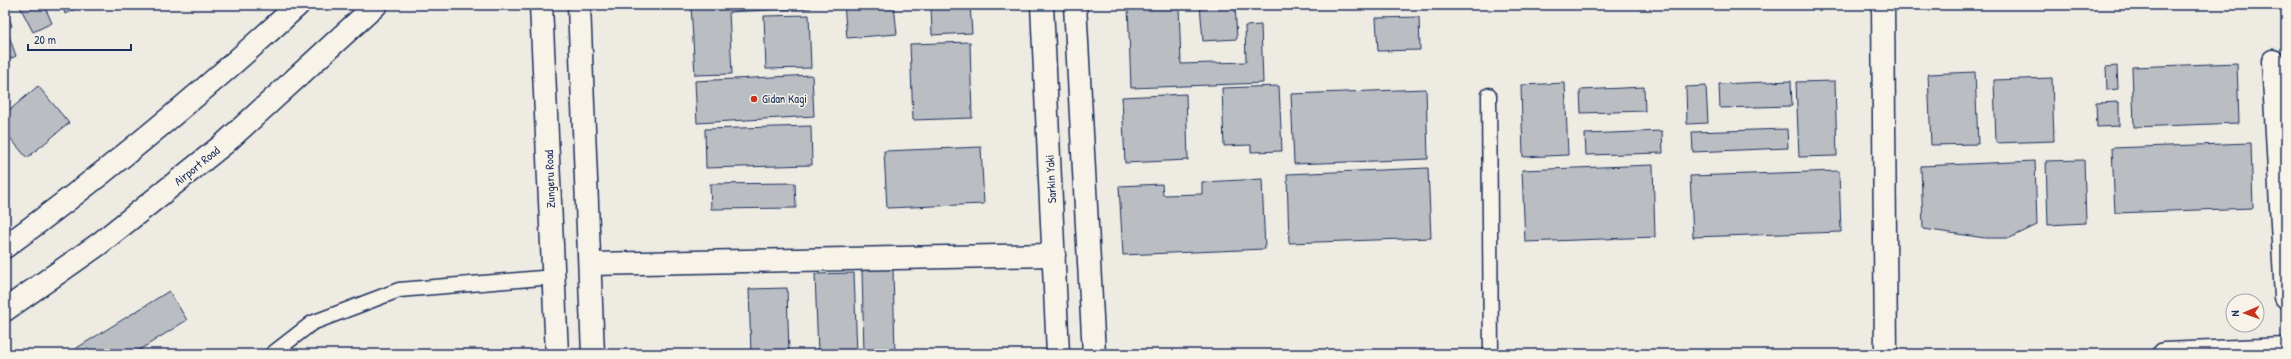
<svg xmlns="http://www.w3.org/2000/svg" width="2291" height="359" font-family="'Patrick Hand',sans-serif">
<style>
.building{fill:#babdc2;stroke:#1b2f5e}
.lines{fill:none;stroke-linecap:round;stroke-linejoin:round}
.lane-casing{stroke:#1b2f5e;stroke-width:17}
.street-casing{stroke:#1b2f5e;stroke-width:25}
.secondary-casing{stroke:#1b2f5e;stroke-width:25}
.lane{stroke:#f7f3e8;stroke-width:14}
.street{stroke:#f7f3e8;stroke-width:22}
.secondary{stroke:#f7f3e8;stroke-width:22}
.poi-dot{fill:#c8321e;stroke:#f7f3e8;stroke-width:1.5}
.labels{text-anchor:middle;stroke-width:3;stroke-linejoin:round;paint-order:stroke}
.poi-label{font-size:12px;fill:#1b2f5e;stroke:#f7f3e8;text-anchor:start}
.street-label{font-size:12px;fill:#1b2f5e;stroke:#f7f3e8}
</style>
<rect width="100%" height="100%" fill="#eeebe2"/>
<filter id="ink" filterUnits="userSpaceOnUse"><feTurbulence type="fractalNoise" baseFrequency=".025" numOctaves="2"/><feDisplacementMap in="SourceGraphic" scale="8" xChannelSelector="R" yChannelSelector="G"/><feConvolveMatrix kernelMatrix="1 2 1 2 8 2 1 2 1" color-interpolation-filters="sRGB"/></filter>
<g filter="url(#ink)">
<g class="building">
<polygon points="19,5 44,5 52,23 33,32"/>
<polygon points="62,5 83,5 65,14"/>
<polygon points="691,5 811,5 811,8 729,12 732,74 695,75"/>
<polygon points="844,5 894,5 897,34 847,38"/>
<polygon points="931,5 970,5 972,33 932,35"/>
<polygon points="1128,5 1179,5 1181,64 1246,62 1245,26 1261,25 1263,83 1131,88"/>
<polygon points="1200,5 1235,5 1237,39 1203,41"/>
<polygon points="8,15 12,26 5,29 5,16"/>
<polygon points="809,15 811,68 766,69 764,16"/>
<polygon points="1419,17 1420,50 1378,51 1376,18"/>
<polygon points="9,36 16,56 5,61 5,37"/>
<polygon points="970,42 972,118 913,120 910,44"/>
<polygon points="2237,63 2239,123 2134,127 2132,67"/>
<polygon points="2117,66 2118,89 2107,90 2106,67"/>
<polygon points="1975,72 1978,144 1931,145 1928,74"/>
<polygon points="812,75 814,116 697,123 695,81"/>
<polygon points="2052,78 2054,141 1996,143 1994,80"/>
<polygon points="1791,81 1792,106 1720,108 1719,84"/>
<polygon points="1835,81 1837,156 1799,157 1796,82"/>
<polygon points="1565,83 1568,155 1523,157 1521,85"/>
<polygon points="38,86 69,123 27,158 5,132 5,114"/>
<polygon points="1279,86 1282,151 1251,152 1251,145 1224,146 1222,88"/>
<polygon points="1706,86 1708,123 1687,124 1686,87"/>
<polygon points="1644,87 1645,111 1581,113 1580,90"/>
<polygon points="1426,89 1428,159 1294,164 1291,94"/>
<polygon points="1186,94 1188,160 1125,163 1122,97"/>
<polygon points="2119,102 2119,126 2097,127 2096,103"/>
<polygon points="811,126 812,165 706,168 705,129"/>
<polygon points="1787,129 1788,148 1693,152 1692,132"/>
<polygon points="1662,131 1663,153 1586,155 1585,134"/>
<polygon points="2251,143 2253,208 2115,213 2112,148"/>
<polygon points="981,147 984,204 887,208 884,151"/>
<polygon points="2084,160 2086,223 2048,225 2046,161"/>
<polygon points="2035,161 2037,225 2010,238 1985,238 1923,229 1921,166"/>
<polygon points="1653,165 1655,237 1525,242 1522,170"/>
<polygon points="1428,168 1431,238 1289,243 1287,174"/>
<polygon points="1839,171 1841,232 1693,237 1690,176"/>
<polygon points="1262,179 1265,249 1123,255 1119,186 1162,184 1163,195 1202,194 1202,182"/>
<polygon points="795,183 796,208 711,209 710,184"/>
<polygon points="893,269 895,354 864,354 862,270"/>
<polygon points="854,273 857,354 818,354 815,274"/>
<polygon points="787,288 789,354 751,354 749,289"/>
<polygon points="169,291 187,320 133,354 67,354"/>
</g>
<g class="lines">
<defs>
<g id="lane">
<polyline points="1489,95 1491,354"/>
<polyline points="272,354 312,323 399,290 554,277"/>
</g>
<g id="street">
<polyline points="2273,61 2286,297"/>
<polyline points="590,264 1054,255"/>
</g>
<g id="secondary">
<polyline points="541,5 557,354"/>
<polyline points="579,5 593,354"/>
<polyline points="1042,5 1058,354"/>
<polyline points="1075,5 1094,354"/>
<polyline points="1883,5 1886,354"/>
<path d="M5,247C107,172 205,91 298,5"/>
<polyline points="5,310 99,244 225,143 376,5"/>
<polyline points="2164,354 2286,349"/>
</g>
</defs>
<use href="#lane" class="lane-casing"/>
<use href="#street" class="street-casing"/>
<use href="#secondary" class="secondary-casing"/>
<use href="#lane" class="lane"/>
<use href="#street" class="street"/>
<use href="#secondary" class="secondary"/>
</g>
</g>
<circle class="poi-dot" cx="754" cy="99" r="4"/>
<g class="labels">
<g class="poi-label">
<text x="762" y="103">Gidan Kagi</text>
</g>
<g class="street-label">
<text transform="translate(197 166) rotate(-39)" y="4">Airport Road</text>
<text transform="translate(550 179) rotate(-92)" y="4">Zungeru Road</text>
<text transform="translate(1051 179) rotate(-93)" y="4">Sarkin Yaki</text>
</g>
</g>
<rect width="2291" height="359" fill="none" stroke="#f7f3e8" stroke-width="20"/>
<rect x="10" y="10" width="2271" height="339" fill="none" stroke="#1b2f5e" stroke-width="1.5" filter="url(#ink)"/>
<g transform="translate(2245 313) rotate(268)"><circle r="19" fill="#f7f3e8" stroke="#9fa5b1"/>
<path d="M0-3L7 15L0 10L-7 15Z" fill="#c8321e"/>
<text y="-6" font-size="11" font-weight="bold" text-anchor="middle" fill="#1b2f5e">N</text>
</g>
<path d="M28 44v6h103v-6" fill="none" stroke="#1b2f5e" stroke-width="2"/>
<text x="34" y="44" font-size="12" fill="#1b2f5e" stroke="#f7f3e8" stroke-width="3" paint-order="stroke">20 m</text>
</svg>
